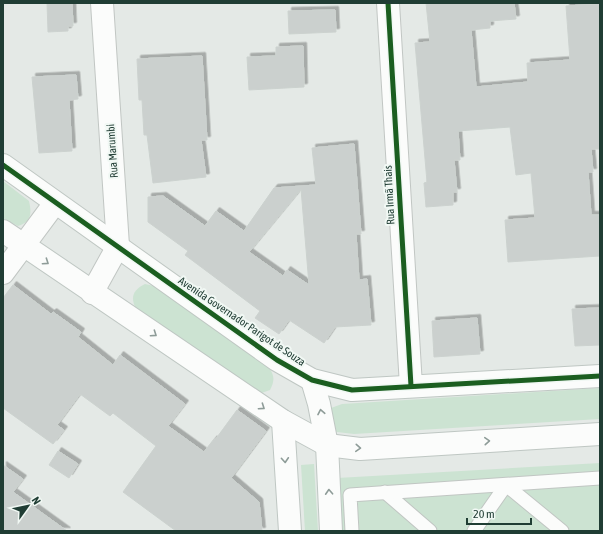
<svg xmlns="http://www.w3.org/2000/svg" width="603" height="534" font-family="'Asap Condensed',sans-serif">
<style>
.green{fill:#cce3d2}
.building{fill:#cbd0ce;stroke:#ccd2cf;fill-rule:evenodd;filter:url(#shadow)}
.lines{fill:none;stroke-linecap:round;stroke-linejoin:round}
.lane-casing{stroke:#c1c6c3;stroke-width:15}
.street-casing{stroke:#c1c6c3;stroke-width:24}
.secondary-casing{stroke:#bfc7c3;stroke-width:24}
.lane{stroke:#fbfcfb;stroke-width:13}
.street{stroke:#fbfcfb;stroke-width:22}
.secondary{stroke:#fbfcfb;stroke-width:22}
.cycleway-casing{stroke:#f1f8f4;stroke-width:8}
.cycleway{stroke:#1b5e20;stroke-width:5}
.oneway{stroke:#8e9c98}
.labels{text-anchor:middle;stroke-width:4;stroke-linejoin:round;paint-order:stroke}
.street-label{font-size:11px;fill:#203d34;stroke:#f1f8f4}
</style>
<defs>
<filter id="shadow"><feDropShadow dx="3.5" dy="-3.5" stdDeviation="0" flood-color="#0004"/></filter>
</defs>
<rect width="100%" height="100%" fill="#e4e9e6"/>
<g class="green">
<path d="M3,181L29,201C32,214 31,222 18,226L3,218Z"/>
<path d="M145,284L154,286L270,369C275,377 274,382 270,390L256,395L136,309C130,297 133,290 145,284Z"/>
<polygon points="600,388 600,419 354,434 337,432 332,429 331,408 342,404"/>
<polygon points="600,463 600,531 341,531 337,478"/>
<polygon points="314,464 318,531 305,531 301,465"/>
</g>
<g class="building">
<polygon points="47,3 72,3 73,26 68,26 68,31 48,32"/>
<polygon points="426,3 514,3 516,19 490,21 490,28 471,30 476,87 528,82 527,63 570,60 566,6 600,4 600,149 591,149 593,172 588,172 591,215 600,215 600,256 508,262 505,220 535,218 531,173 516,175 510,127 458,131 460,160 454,160 457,192 453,192 453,205 426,207 424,183 427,182 415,43 430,42"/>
<polygon points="335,10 336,32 289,34 288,11"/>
<polygon points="303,46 304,87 249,90 247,57 276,56 276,47"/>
<polygon points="202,56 207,140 201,140 206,177 153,183 147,135 144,135 142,100 139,100 137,59"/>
<polygon points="76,75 78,99 69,100 72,151 39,153 32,77"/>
<path d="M354,144L361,234H356L359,280L367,279L371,325L335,327L324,343L289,320L279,334L255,318L260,311L185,255L188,251L148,222V197L163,196L205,226L216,211L244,231L274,188L316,185L312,148ZM301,189L309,285L287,270L283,276L249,252Z"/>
<polygon points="13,285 51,314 53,312 81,332 78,337 113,365 120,355 185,404 168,426 204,452 214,439 215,440 237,410 266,431 231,478 259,502 262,531 176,531 123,492 156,446 113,413 110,416 80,394 57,425 64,430 53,444 3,408 3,298"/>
<polygon points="600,308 600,345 575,346 572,309"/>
<polygon points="477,318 480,354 434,357 432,321"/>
<polygon points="58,451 78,464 69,478 49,465"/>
<polygon points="3,465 23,479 13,492 67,531 3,531"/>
</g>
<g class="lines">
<defs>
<g id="lane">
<polyline points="385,492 430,531"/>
<polyline points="352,531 350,495 600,478"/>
<polyline points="474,531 506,485 562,531"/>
</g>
<g id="street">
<polyline points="388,3 411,386"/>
<polyline points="3,273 55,203"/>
<polyline points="92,293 118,246 102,3"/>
</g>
<g id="secondary">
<polyline points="3,165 277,360 312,380 352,390 600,376"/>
<polyline points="3,231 283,421 327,445 360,449 600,434"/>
<polyline points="312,380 319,404 327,445 331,531"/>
<polyline points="283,421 290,531"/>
</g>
</defs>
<use href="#lane" class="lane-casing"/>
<use href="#street" class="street-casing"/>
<use href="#secondary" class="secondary-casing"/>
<use href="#lane" class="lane"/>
<use href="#street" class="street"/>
<use href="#secondary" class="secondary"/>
<defs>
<g id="cycleway">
<polyline points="388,3 411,386"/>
<polyline points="3,165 277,360 312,380 352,390 600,376"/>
</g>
</defs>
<use href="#cycleway" class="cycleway-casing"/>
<use href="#cycleway" class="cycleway"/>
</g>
<defs><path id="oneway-chevron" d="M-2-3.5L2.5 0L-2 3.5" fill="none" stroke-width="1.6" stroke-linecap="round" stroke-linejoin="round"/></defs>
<g class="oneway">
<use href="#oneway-chevron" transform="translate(46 262) rotate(34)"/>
<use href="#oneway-chevron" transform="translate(154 334) rotate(34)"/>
<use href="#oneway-chevron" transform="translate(262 407) rotate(34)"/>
<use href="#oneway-chevron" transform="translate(321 412) rotate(-101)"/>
<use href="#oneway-chevron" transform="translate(487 441) rotate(-4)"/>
<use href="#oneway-chevron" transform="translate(358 448) rotate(4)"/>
<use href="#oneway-chevron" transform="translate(285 460) rotate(86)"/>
<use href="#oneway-chevron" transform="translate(329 492) rotate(-93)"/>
</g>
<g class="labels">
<g class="street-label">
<text transform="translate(112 151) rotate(-94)" y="4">Rua Marumbi</text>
<text transform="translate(389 195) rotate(-93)" y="4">Rua Irmã Thais</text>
<text transform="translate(242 321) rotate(34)" y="4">Avenida Governador Parigot de Souza</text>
</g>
</g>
<rect width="603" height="534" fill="none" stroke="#203d34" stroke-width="8"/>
<g transform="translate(28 506) rotate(57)" stroke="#f1f8f4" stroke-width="3" paint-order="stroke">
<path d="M0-3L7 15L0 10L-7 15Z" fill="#203d34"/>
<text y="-6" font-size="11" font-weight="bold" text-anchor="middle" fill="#203d34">N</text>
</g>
<path d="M467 518v6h64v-6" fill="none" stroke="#203d34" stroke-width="2"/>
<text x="473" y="518" font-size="12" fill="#203d34" stroke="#f1f8f4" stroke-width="3" paint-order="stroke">20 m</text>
</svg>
